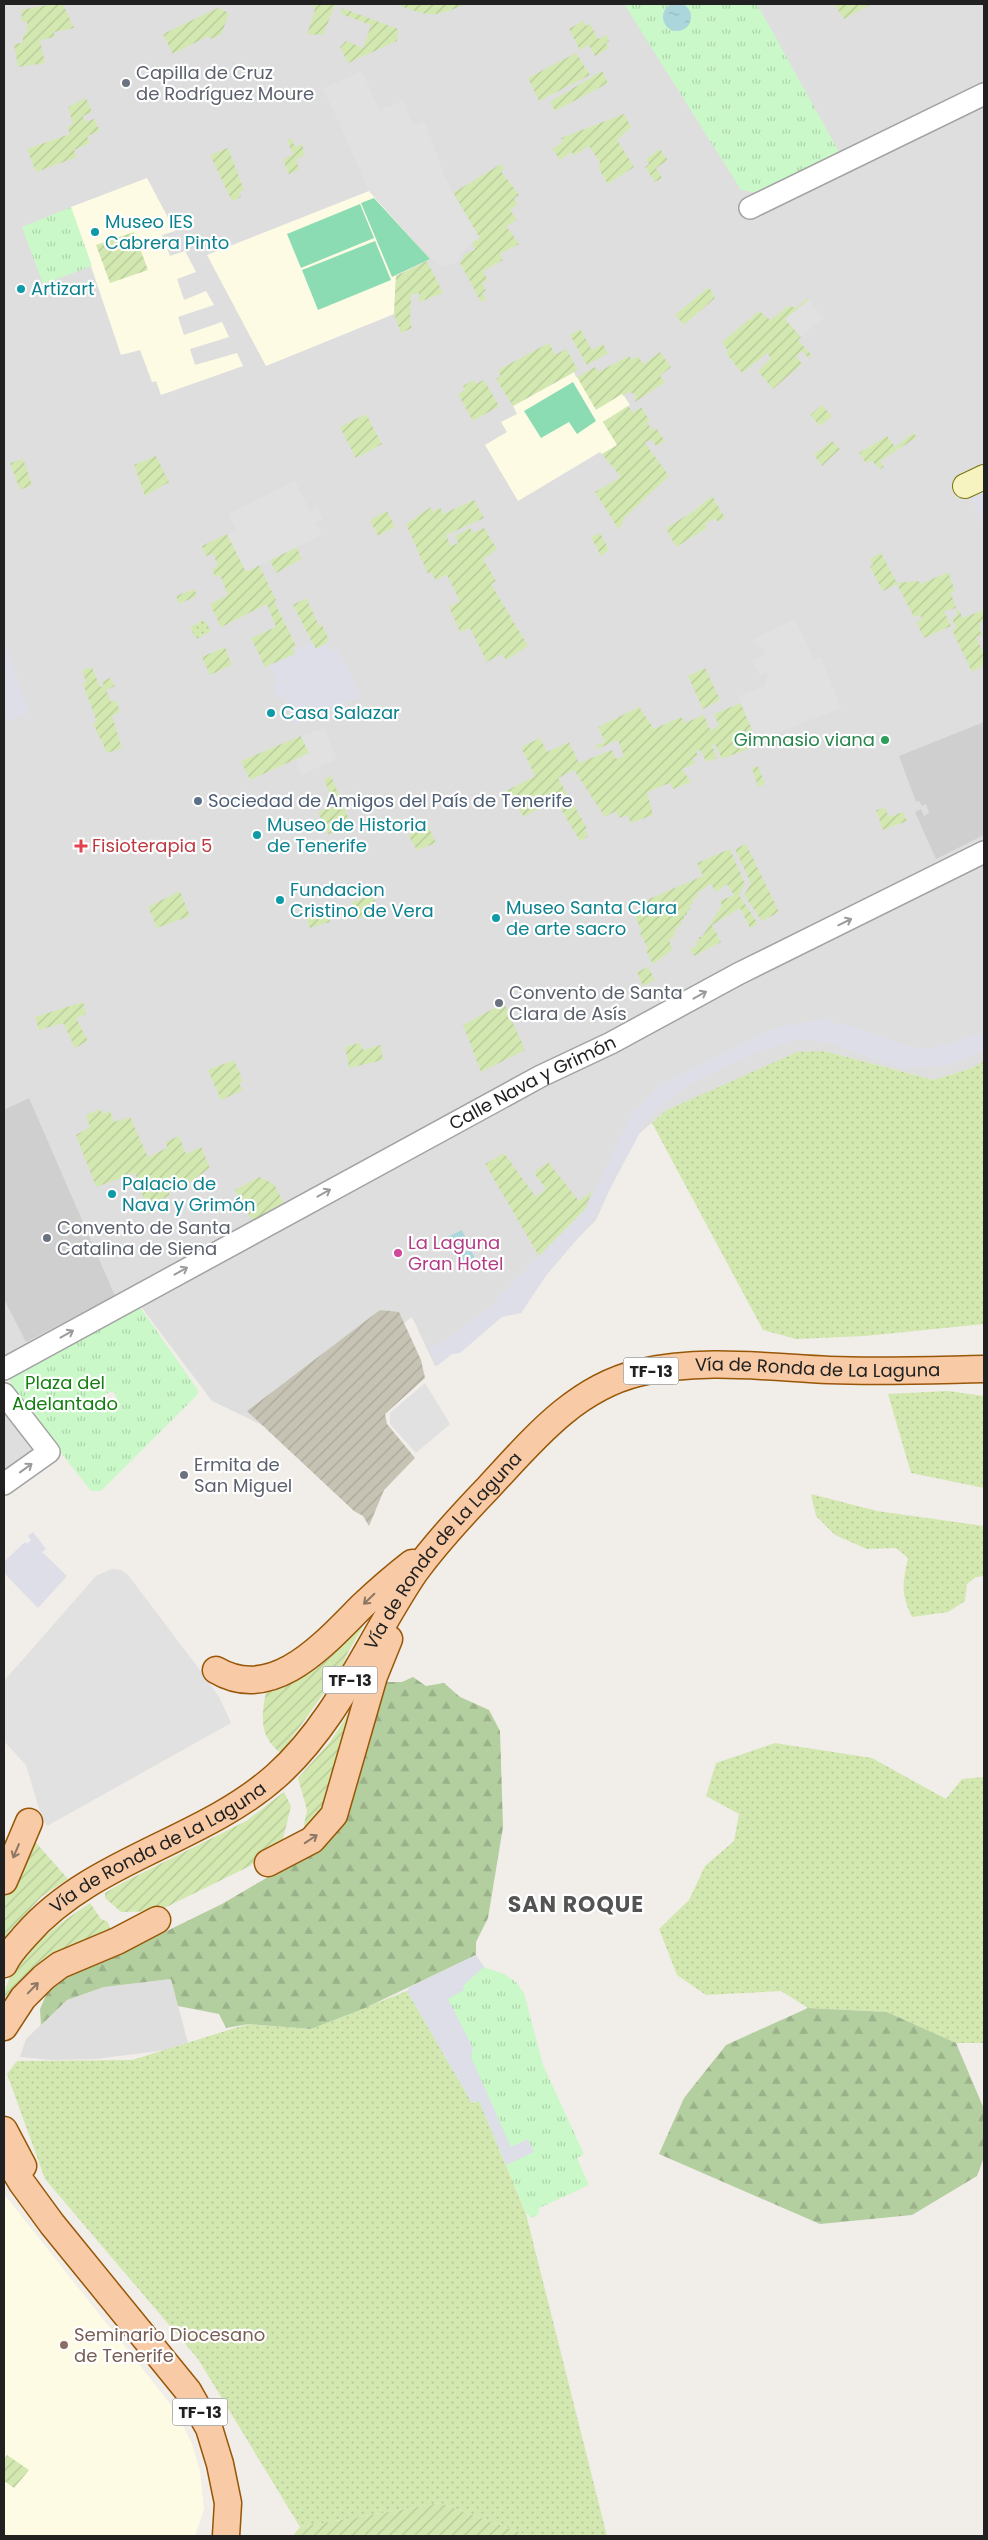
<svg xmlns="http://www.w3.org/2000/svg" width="988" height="2540" font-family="Poppins,sans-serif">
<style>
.residential{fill:#dfdede}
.education{fill:#fefbe5}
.religious{fill:#cfcfcf}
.construction{fill:url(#construction-furrows)}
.grass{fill:url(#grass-dots)}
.forest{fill:url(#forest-firs)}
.park{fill:url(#park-tufts);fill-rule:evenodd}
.garden{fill:url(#garden-furrows)}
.pitch{fill:#8bdcb2}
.parking{fill:#e1e1e1}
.plaza{fill:#dddee7}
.water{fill:url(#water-ripples)}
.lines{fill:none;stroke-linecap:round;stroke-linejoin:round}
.tertiary-casing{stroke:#a2a2a2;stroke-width:24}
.secondary-casing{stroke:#77750a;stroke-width:26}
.primary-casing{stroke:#985607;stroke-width:29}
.tertiary{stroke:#fff;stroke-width:21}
.secondary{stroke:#f7f3c0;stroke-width:24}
.primary{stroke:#f8cba6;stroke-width:26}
.oneway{stroke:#9b9b9b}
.oneway2{stroke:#8c7664}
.worship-dot{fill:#6b7280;stroke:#fff;stroke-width:2}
.culture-dot{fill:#0f9aa8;stroke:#fff;stroke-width:2}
.leisure-dot{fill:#2e9e5b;stroke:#fff;stroke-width:2}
.service-dot{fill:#5c6f8a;stroke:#fff;stroke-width:2}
.health-dot{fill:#e0444e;stroke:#fff;stroke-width:2}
.hotel-dot{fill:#d1479c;stroke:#fff;stroke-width:2}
.education-dot{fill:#8d6e63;stroke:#fff;stroke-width:2}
.labels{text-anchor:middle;stroke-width:4.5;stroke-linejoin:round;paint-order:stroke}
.shield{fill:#fff;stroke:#646464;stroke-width:1}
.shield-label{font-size:16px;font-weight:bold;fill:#212121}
.worship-label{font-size:18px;fill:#5b616d;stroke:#fff;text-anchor:start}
.culture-label{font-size:18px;fill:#0d838f;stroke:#fff;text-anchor:start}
.leisure-label{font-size:18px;fill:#27864d;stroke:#fff;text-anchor:end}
.service-label{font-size:18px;fill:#4e5e75;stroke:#fff;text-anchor:start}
.health-label{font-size:18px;fill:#be3a42;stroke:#fff;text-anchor:start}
.street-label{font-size:18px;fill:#212121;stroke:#fff}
.hotel-label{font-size:18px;fill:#b23c85;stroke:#fff;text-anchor:start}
.park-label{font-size:18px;fill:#157e11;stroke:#fff}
.education-label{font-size:18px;fill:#785e54;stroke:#fff;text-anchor:start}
.district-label{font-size:22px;font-weight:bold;letter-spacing:1px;fill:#545454;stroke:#fff}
</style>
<defs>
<pattern id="construction-furrows" width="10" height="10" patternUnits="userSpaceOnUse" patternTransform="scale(1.25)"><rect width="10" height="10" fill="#c6c3b4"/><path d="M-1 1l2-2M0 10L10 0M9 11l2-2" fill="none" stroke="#aaa79a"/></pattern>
<pattern id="grass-dots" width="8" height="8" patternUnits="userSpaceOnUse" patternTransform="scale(1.25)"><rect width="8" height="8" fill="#d3e8b1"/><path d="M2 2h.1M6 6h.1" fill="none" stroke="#b5c798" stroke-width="1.8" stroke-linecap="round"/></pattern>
<pattern id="forest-firs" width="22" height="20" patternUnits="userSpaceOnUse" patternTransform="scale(1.25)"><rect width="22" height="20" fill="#b3ce9f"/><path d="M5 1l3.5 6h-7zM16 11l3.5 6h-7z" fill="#9ab189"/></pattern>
<pattern id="park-tufts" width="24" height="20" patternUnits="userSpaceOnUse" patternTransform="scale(1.25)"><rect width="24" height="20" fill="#cbf8c9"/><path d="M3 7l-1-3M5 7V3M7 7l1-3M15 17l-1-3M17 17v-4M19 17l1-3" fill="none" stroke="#aed4ac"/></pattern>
<pattern id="garden-furrows" width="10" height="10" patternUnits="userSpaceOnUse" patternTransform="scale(1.25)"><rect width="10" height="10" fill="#d3e8b1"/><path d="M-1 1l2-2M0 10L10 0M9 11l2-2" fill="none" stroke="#b5c798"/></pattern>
<pattern id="water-ripples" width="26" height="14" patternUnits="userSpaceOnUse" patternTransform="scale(1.25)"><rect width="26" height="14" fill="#abd7dc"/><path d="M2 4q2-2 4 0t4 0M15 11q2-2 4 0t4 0" fill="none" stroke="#93b8bc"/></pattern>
</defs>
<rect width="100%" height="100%" fill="#f1ede8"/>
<g class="residential">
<polygon points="4,4 984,4 984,1061 975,1067 934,1080 824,1051 665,1111 631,1141 596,1220 500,1317 435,1366 412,1317 262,1425 212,1401 139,1304 4,1378"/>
<polygon points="4,1381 57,1455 4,1487"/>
<polygon points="171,1979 189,2047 96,2059 52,2060 20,2057 26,2039 67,2000 104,1987"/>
</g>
<g class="education">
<polygon points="147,178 175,231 162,235 170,256 185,251 196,272 177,279 184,300 206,291 214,305 178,317 184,335 222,322 229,337 190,349 195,365 237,353 243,366 161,395 156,381 152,382 140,350 121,355 71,207"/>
<polygon points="369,191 430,259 396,276 394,314 266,366 207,255"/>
<polygon points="574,372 576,377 622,393 630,405 603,422 618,445 602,454 600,452 518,501 485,445 507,432 501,422 517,414 513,406"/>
<polygon points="4,2194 176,2411 192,2444 200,2471 204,2509 195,2536 4,2536"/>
</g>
<g class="religious">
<polygon points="984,722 984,835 936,859 915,812 921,809 924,816 929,813 926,804 922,806 919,801 916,802 899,756"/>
<polygon points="29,1098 115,1296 26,1342 4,1299 4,1110"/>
</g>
<polygon class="construction" points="380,1310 399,1312 421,1360 425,1378 385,1414 387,1424 415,1458 384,1490 369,1526 363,1516 354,1511 247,1411"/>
<g class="grass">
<polygon points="204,620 211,631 196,639 190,627"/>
<polygon points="824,1051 934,1080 974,1067 984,1061 984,1324 865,1336 796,1339 763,1330 652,1123 665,1111 797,1052"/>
<polygon points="948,1391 984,1396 984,1488 911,1473 888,1394"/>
<path d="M811,1494L877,1511L984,1526V1576L976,1577L967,1584L965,1601L948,1612L912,1617C900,1593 903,1583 908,1558L896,1548L867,1549L835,1535L816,1516Z"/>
<polygon points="775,1743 872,1758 946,1799 962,1779 984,1777 984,2043 956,2043 887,2012 808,2008 781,1991 706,1995 677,1975 659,1929 689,1900 705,1866 734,1841 739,1814 706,1796 716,1763"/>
<polygon points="407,1991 472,2103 479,2100 526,2214 607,2536 530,2536 440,2503 300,2527 198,2359 45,2179 7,2074 17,2061 132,2060 248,2024 311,2029"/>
</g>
<g class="forest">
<polygon points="413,1677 426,1686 444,1683 460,1697 489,1710 500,1731 503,1827 488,1918 476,1942 476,1955 365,2008 311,2029 248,2024 226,2028 219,2014 178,2006 171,1979 104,1987 67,2000 41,2025 40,2009 50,1986 64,1975 136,1946 222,1904 309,1853 382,1682 402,1682"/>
<polygon points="808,2008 887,2012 956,2043 984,2109 984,2157 977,2176 912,2215 820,2224 659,2154 684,2098 726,2045"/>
</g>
<g class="park">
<polygon points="624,4 757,4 844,161 758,193 741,190"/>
<polygon points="71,207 92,266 43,284 22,227"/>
<path d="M140,1307L198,1390L197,1395L101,1491H91L15,1394L10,1381L13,1376ZM112,1391L115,1393L117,1398L116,1402L110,1404L105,1398L106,1394Z"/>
<polygon points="476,1955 484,1967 504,1974 516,1982 524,1993 543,2065 584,2154 577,2158 589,2185 539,2208 538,2214 533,2218 526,2213 479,2101 472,2103 407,1991 410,1987"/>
</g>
<g class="garden">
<polygon points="53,4 63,4 74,28 54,32 55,37 40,40 45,63 18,67 14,44 23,43 23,34 27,33 27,22 22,22 21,10"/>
<polygon points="311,4 335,5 323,35 307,34 315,9"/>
<path d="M394,4H466C430,19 431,16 394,4Z"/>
<polygon points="834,4 872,4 844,19"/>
<polygon points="218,8 229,13 221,35 211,39 208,36 173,54 163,34"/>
<polygon points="342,8 398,29 397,41 348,63 340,47 346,41 363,48 371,25 341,14"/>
<polygon points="583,21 586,26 590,24 598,39 607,35 609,41 606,43 609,48 595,56 589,45 580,50 569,29"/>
<polygon points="576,53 590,75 539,101 528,78"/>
<polygon points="602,71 608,83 555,111 550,102"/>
<polygon points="86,98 92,112 83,116 85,122 94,119 100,131 87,136 90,143 74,150 77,157 36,172 27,149 70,134 67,127 73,124 68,107"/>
<polygon points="624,114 631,127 617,140 634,167 608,184 599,169 600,162 589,146 574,156 572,152 560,160 552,149 563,142 561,138"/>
<polygon points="291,138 295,147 302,144 305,155 296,159 299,170 289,174 283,160 293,154 287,140"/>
<polygon points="228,148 244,190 239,193 241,197 232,201 210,155"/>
<polygon points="660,149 668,160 656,168 662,178 655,182 645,167 649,164 646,159"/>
<polygon points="501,164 504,169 501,171 519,195 514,198 518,204 510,210 517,220 506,226 519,244 500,254 503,260 483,271 488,280 482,283 486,291 482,293 486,299 481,302 460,263 465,254 475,250 472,243 480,238 453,193"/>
<polygon points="134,232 148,270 110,283 96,245"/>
<polygon points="427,261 443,293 419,302 419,293 411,295 410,322 412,328 401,333 394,314 396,276"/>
<polygon points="709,287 715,298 684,325 675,315"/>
<polygon points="808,298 809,300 785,319 801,337 798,340 812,356 809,358 802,351 796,356 802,364 773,389 758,371 771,358 767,353 742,373 726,353 728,351 722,342 759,311 770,320 788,306 796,308"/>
<polygon points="580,329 592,350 603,344 608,353 587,365 570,335"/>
<polygon points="549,343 555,355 566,349 578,370 513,406 496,379 501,376 498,370"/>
<polygon points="660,352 671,367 660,376 665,382 635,402 635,394 628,392 624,396 622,394 596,410 577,377 595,367 598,372 629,356 632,360 637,356 644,364"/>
<polygon points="473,380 476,384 484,380 499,406 473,421 458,394 465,390 463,386"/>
<polygon points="822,405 832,416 820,426 810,415"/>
<polygon points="628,406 633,413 641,407 650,421 647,423 652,430 656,428 665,441 656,446 651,439 645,443 669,476 625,517 619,530 595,492 621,477 602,454 617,445 603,422"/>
<polygon points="366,414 382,444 356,458 340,427"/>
<polygon points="913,433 917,437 880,461 884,467 880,469 872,461 866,463 859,453 887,436 895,447"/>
<polygon points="832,441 840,449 822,466 814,455"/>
<polygon points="156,456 169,482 145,496 134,465"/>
<polygon points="23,459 32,485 20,490 10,463"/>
<polygon points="712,496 725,518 718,522 715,518 705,524 707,528 676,547 666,528 691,513"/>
<polygon points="474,500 484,518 446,535 451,546 458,543 455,536 470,528 473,533 484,528 497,549 483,559 496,581 491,584 528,646 506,660 502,654 487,662 470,628 460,632 449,607 460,601 447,575 435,580 432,572 428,574 406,524 431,507 433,512 440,507 443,514"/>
<polygon points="387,511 395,527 378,536 370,520"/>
<polygon points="600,533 609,550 601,556 591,537"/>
<polygon points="227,534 246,571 259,565 276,600 274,601 296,646 293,648 295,654 265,667 251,638 276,627 267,604 221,627 210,604 228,595 220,575 215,577 212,569 218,566 213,554 206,556 202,546"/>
<polygon points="296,546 302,559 276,573 270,560"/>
<polygon points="881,553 897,583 918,581 921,584 948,572 955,591 951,593 956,608 944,611 951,626 924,638 916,622 922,620 920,615 914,617 897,584 883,591 870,567 873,565 870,559"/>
<polygon points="194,589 197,596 179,604 176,596"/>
<polygon points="306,598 319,626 322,625 329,640 326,641 327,643 316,650 293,605"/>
<polygon points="958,609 963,618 984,610 984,621 979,623 981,627 979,629 982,635 976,637 984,655 984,665 972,672 952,630 956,628 952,618 957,616 956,610"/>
<polygon points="225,647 232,665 210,675 202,657"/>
<polygon points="92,667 100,687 104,686 102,681 110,678 115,686 106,690 111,702 116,700 120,712 112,716 122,748 107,753 93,723 97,722 83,684 86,682 82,670"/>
<polygon points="705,668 720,700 703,709 688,676"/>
<polygon points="741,703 758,745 722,759 715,744 712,746 717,758 706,762 701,750 696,751 698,756 693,758 695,764 682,769 691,782 673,789 670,783 647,792 653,815 631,823 627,815 619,818 616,811 605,817 574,770 558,778 587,828 585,829 588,837 580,841 555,799 524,817 506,791 535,776 521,747 540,738 547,752 569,742 579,763 612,750 616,759 624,756 618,740 597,749 595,746 605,742 598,727 639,707 654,729 681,717 685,723 704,715 710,730 719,726 714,714"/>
<polygon points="301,736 309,753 250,780 241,761"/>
<polygon points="758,766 765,784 758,787 752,768"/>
<polygon points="331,776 352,827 328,834 318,812 331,806 327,796 330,794 324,779"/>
<polygon points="885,808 889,817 903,812 907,821 883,830 876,810"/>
<polygon points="428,826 436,843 417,850 408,835"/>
<polygon points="746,844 779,912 762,921 744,895 751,883 735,849"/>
<polygon points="730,849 745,884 739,895 758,924 750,928 740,908 712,925 721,942 694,956 690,949 697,946 695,943 700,940 698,937 702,937 722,905 720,901 734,895 727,884 716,892 711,884 697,893 697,898 693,899 693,904 690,904 690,910 687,910 687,915 684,915 684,920 681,920 681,926 677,926 673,938 669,939 672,950 653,964 646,950 648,949 640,933 642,932 634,913 651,906 647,900 703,876 697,863"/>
<polygon points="180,891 190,916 157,928 148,907"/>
<polygon points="373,895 378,912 357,919 352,902"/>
<polygon points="326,912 330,922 310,928 306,918"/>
<polygon points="648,967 655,980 643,986 637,972"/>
<polygon points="83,1002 86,1014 76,1018 88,1041 75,1048 63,1023 39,1030 35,1017"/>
<polygon points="504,1003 525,1050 481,1072 463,1025"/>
<polygon points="360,1043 363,1050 381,1045 383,1060 349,1068 345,1047"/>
<polygon points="234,1060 243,1081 239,1083 243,1090 221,1100 208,1070"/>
<polygon points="100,1109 102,1114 110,1111 114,1122 130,1117 148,1157 167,1148 166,1142 179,1136 186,1154 201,1147 210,1168 178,1190 173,1183 166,1187 170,1195 163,1199 166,1205 149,1214 135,1173 96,1187 76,1135 90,1127 86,1115"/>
<polygon points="504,1153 536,1197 546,1189 534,1173 548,1162 579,1201 592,1191 585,1209 539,1256 485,1164"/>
<polygon points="259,1177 274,1184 285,1205 256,1221 252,1220 235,1190"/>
<path d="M370,1615L348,1652L341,1669L281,1753C257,1736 262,1712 267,1687Z"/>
<polygon points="352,1708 329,1805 306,1832 304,1825 307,1810 298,1778 330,1742"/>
<polygon points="284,1792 291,1806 283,1839 250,1866 158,1911 121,1912 105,1898 105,1893 124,1882 246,1821"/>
<polygon points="31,1837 68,1879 41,1897 4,1938 4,1899"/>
<path d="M90,1903L101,1919L108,1922L112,1935L4,2017C4,2010 2,2000 4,1994C14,1954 59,1924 90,1903Z"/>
<polygon points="7,2455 29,2470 14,2488 4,2481 4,2460"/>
<polygon points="440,2503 530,2536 293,2536 300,2527"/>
</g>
<g class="pitch">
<polygon points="374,198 430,259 392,277 361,203"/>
<polygon points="360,204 374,238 301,268 287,234"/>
<polygon points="375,241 391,280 318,310 302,270"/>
<polygon points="573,382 596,421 577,434 569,422 541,438 524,411"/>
</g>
<g class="parking">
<polygon points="362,71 379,110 404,101 413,126 425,121 445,178 479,238 470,243 456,263 438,266 369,191 323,88"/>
<polygon points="809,300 824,318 801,337 785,319"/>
<polygon points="295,481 310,511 317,507 323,519 315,523 322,535 246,572 227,534 236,529 228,514"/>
<polygon points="795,619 813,658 821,658 841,708 757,741 738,697 765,686 768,672 760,675 753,660 763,655 764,649 752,640"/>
<polygon points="324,728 337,759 301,775 295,760 309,753 301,736"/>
<polygon points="425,1383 450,1424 416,1453 390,1424 390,1413"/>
<polygon points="112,1569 121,1570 128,1575 202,1673 219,1697 231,1723 47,1826 41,1815 26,1765 4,1741 4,1681 96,1576"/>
</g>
<g class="plaza">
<polygon points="984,491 984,528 970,497"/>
<polygon points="4,640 29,713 7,722 4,712"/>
<polygon points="313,643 316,649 327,643 331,651 338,648 361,696 294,725 283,697 280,698 276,695 272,686 277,683 270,665 295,654 294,651"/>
<polygon points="827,1018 829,1022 849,1025 905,1045 925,1049 956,1043 956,1041 984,1032 984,1050 951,1065 904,1068 890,1065 830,1043 800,1039 765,1049 703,1077 671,1097 646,1121 594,1219 545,1277 521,1313 502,1317 460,1353 452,1354 437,1366 429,1348 432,1345 438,1346 498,1301 498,1297 586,1210 630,1116 658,1086 774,1028"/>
<polygon points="33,1532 46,1549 42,1552 67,1576 38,1608 4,1573 4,1562 25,1542 27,1544 31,1540 28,1536"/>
<polygon points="476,1955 484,1967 463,1986 464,1990 448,1999 473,2048 471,2057 511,2147 528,2139 534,2152 506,2165 479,2101 472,2103 407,1991 410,1987"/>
</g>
<g class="water">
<circle cx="677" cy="17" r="14"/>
<polygon points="462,1230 476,1261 461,1268 447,1237"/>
</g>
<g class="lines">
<defs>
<g id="tertiary">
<polyline points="750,208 984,94"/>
<path id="s1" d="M4,1369L541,1076L611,1043L738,974L984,852"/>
<polyline points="4,1394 49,1452 4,1484"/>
</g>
<polyline id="secondary" points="965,486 984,477"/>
<g id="primary">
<path d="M216,1670C273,1704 325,1643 362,1606C378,1591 394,1577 412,1563"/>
<polyline points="268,1863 312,1840 334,1815 374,1676 389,1639"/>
<polyline points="4,1881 29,1822"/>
<path id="s2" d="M4,1964C9,1953 18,1944 26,1935C92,1859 202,1842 276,1776C338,1721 369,1640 415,1572C437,1542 462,1515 488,1488C531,1442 573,1389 638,1373C700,1358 766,1367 829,1370C881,1372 933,1370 984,1369"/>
<polyline points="4,2027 23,1998 44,1977 60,1965 117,1941 157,1920"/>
<polyline points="4,2130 23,2166"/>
<polyline points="4,2153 22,2183 52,2224 188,2391 209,2428 220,2464 228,2503 226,2536"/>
</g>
</defs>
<use href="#tertiary" class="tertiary-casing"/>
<use href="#secondary" class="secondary-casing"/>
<use href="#primary" class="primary-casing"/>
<use href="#tertiary" class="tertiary"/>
<use href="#secondary" class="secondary"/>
<use href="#primary" class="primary"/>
</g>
<defs><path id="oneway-shaft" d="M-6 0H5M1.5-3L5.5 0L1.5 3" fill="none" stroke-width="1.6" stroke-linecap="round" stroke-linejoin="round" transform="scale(1.25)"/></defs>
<g class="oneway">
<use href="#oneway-shaft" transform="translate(845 922) rotate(-26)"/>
<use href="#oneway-shaft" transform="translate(700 995) rotate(-29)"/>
<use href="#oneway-shaft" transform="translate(324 1193) rotate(-29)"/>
<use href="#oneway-shaft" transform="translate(181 1271) rotate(-29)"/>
<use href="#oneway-shaft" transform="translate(67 1334) rotate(-29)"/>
<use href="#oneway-shaft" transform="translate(26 1468) rotate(-36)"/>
</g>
<g class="oneway2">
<use href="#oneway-shaft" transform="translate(369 1599) rotate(136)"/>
<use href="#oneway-shaft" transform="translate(311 1839) rotate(-34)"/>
<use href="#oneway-shaft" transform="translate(16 1851) rotate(113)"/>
<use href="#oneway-shaft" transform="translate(33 1988) rotate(-46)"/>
</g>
<g class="worship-dot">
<circle cx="126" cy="83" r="5"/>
<circle cx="499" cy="1003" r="5"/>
<circle cx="47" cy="1238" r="5"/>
<circle cx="184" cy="1475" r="5"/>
</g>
<g class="culture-dot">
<circle cx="95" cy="232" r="5"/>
<circle cx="21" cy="289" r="5"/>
<circle cx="271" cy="713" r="5"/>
<circle cx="257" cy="835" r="5"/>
<circle cx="280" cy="900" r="5"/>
<circle cx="496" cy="918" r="5"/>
<circle cx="112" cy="1194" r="5"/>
</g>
<circle class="leisure-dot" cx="885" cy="740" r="5"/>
<circle class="service-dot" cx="198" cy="801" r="5"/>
<path class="health-dot" d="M78.5 838.5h5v5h5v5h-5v5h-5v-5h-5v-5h5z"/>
<circle class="hotel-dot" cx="398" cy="1253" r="5"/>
<circle class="education-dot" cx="64" cy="2345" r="5"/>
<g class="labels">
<g class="shield">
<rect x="623.5" y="1357.5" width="55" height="27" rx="4"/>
<rect x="322.5" y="1666.5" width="55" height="27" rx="4"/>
<rect x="172.5" y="2398.5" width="55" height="27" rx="4"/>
</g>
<g class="shield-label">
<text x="651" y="1377">TF-13</text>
<text x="350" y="1686">TF-13</text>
<text x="200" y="2418">TF-13</text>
</g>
<g class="worship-label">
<text x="136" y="79">Capilla de Cruz<tspan x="136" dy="21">de Rodríguez Moure</tspan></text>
<text x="509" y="999">Convento de Santa<tspan x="509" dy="21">Clara de Asís</tspan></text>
<text x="57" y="1234">Convento de Santa<tspan x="57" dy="21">Catalina de Siena</tspan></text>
<text x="194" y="1471">Ermita de<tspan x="194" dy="21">San Miguel</tspan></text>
</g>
<g class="culture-label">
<text x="105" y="228">Museo IES<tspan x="105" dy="21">Cabrera Pinto</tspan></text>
<text x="31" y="295">Artizart</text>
<text x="281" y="719">Casa Salazar</text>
<text x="267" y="831">Museo de Historia<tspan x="267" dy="21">de Tenerife</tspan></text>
<text x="290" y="896">Fundacion<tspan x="290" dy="21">Cristino de Vera</tspan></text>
<text x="506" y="914">Museo Santa Clara<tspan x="506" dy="21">de arte sacro</tspan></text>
<text x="122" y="1190">Palacio de<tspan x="122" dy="21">Nava y Grimón</tspan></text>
</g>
<g class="leisure-label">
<text x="875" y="746">Gimnasio viana</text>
</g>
<g class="service-label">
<text x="208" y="807">Sociedad de Amigos del País de Tenerife</text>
</g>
<g class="health-label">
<text x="92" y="852">Fisioterapia 5</text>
</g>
<g class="street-label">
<text dy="6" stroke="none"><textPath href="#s1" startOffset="601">Calle Nava y Grimón</textPath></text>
<text dy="6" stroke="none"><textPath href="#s2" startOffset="1066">Vía de Ronda de La Laguna</textPath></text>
<text dy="6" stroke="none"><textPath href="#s2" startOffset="616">Vía de Ronda de La Laguna</textPath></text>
<text dy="6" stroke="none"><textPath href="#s2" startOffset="196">Vía de Ronda de La Laguna</textPath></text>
</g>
<g class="hotel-label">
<text x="408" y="1249">La Laguna<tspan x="408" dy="21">Gran Hotel</tspan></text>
</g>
<g class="park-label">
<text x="65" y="1389">Plaza del<tspan x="65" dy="21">Adelantado</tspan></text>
</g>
<g class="education-label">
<text x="74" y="2341">Seminario Diocesano<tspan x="74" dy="21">de Tenerife</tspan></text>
</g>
<g class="district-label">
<text x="576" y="1912">SAN ROQUE</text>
</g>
</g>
<rect width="988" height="2540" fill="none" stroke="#212121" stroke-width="10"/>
</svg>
